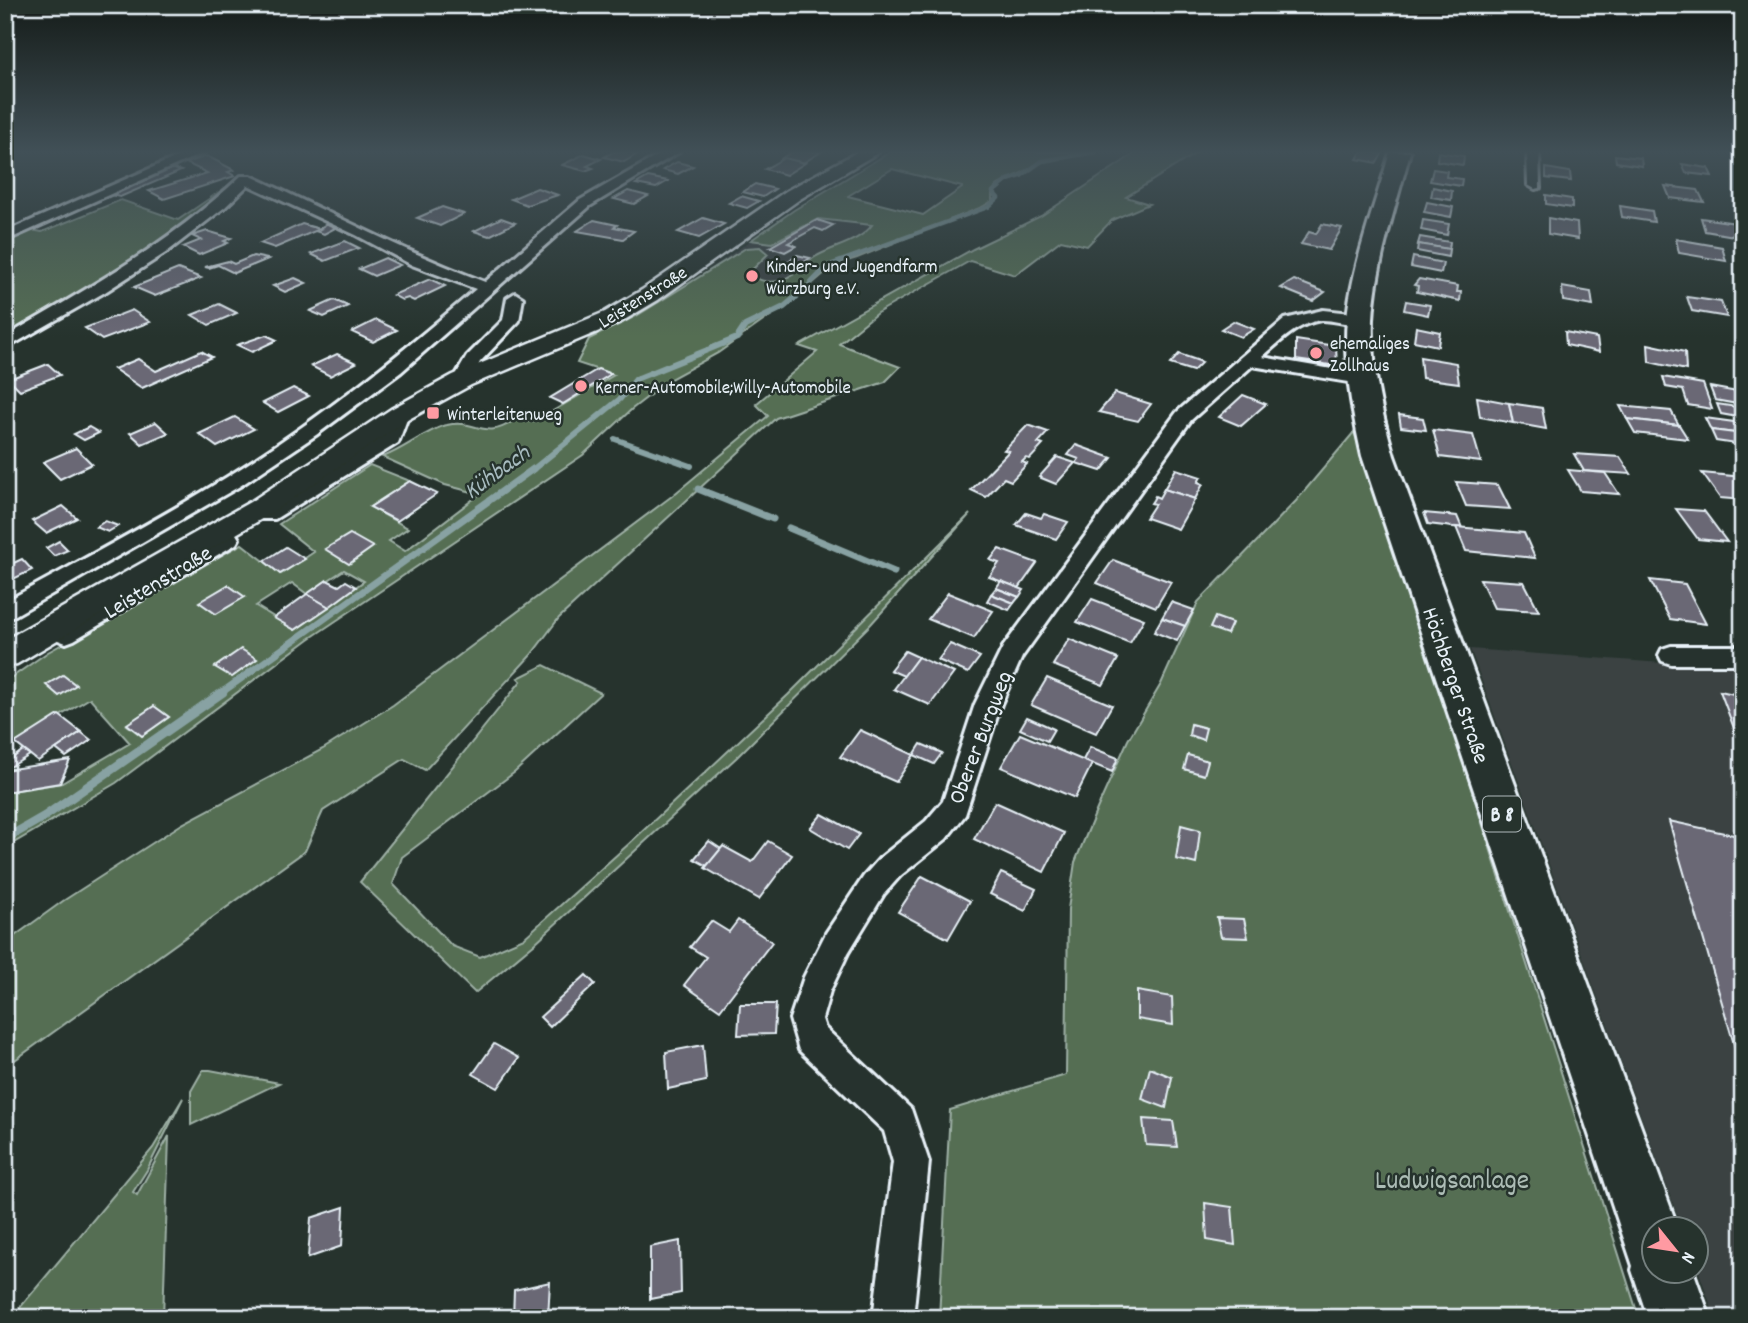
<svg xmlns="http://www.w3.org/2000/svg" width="1748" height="1323" font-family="Dekko,sans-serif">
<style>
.built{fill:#3a4342}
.green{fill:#556e53;stroke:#9eb0a6;stroke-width:2;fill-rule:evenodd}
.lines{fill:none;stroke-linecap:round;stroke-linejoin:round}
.stream-far3{stroke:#88a2a3;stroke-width:4.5}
.stream-far2{stroke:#88a2a3;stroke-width:6}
.stream-far1{stroke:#88a2a3;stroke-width:7}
.stream{stroke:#88a2a3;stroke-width:9}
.building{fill:#6a6874;stroke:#e8f1f8;stroke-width:2}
.minor-casing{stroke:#e8f1f8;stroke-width:6}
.secondary-casing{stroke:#e8f1f8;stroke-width:5}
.primary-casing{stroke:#e8f1f8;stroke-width:6}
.minor{fill:#26332d;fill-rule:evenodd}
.secondary{fill:#26332d;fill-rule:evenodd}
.primary{fill:#26332d;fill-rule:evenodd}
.poi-dot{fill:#ff9aa2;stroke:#26332d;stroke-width:2.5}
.labels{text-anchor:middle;stroke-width:5;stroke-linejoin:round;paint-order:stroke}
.far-poi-label{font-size:19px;fill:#e8f1f8;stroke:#26332d;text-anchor:start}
.far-street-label{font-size:19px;fill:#e8f1f8;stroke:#26332d}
.shield{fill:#26332d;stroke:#aeb8bb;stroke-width:2}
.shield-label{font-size:21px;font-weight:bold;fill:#e8f1f8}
.street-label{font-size:23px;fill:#e8f1f8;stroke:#26332d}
.water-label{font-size:24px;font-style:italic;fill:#a8bcc0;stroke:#26332d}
.near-park-label{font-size:28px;fill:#adbdb6;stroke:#26332d}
</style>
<rect width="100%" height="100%" fill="#26332d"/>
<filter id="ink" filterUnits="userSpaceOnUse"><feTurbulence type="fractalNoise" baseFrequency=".0143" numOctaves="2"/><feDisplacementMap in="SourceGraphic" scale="14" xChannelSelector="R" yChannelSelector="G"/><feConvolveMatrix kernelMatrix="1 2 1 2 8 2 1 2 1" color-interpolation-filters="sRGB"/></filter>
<g filter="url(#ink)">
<g class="built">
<polygon points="794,210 924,224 872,239 750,317 589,339 609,331 690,283"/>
<polygon points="1470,649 1676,664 1743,664 1743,1318 1715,1318 1696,1264 1696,1228 1682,1228"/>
</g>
<g class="green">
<path d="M890,152H1093L1043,162L998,185L992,191V201L982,207L857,258L834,265L797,297L718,353L672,378L632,409L583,455L309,639L116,783L5,848V792L62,783L130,743L90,698L15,743H5V682L48,652L242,544L281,574L314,552L279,524L370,465L410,481L370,507L408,528L389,541L405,551L480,494L445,485L383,457C405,449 428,429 447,425C476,418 483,442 515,420L534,422L614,375L577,363L589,339L636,316L746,248L760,247L768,254L750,272C756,281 768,283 779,281C792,278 804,264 815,257C833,246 860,242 872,225L818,219L772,243L751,240L794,210ZM892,169L962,187V188L923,215L848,196ZM344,570L364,581L295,630L256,606L292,583L307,594ZM228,585L244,597L216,614L200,602ZM154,706L169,717L142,736L127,725Z"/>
<polygon points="1137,152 1198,152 1126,197 1149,204 1112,220 1087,246 1061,240 1015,275 970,261 877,313 839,344 900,367 885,382 776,418 559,618 531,655 425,770 404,759 323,811 305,851 5,1067 5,943 63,901 182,824 323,749 393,705 672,496 768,416 756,404 817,352 799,346 973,249 1041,216"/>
<polygon points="235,181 231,190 197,221 5,342 5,243 32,230 42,232 121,200 178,220"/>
<polygon points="1354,432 1420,627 1639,1318 939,1318 950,1110 1066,1075 1068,909 1075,862 1097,809 1128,740 1161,684 1198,602 1296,501"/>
<polygon points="970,514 871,624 737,757 535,943 475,993 360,882 521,681 518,678 544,665 601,693 515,772 402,857 393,884 452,946 480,957 524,938 631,842 788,695"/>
<polygon points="203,1070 210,1070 279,1083 191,1125 191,1091"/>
<path d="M183,1098L147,1170L133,1192L137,1195L169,1136L163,1318H70C50,1306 34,1309 13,1316L153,1148Z"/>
</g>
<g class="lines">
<polyline class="stream-far3" points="800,294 827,266 988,207 998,198 993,192 1008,180 1021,176 1042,161 1096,152"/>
<g class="stream-far2">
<polyline points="615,439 691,466"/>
<polyline points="531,471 620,399 636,379 737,338 745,326 784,307 802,292"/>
</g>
<g class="stream-far1">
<polyline points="698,489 773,519"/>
<polyline points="789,528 894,572"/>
<polyline points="221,693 533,469"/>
</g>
<polyline class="stream" points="5,839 45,816 223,692"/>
</g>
<g class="building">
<polygon points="613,152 641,152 624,162 604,157"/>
<polygon points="791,152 821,152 803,163 782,158"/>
<polygon points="1361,152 1372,152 1382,154 1377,163 1357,159"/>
<polygon points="1438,152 1464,156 1463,165 1437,161"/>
<polygon points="584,154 601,159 587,166 593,168 585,171 562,165"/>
<polygon points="1615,155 1641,158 1642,166 1616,162"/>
<polygon points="207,156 234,170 228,172 235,176 164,199 149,191 207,173 186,163"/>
<polygon points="784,158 805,163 786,175 765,169"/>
<polygon points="677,162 693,166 678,174 663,170"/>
<polygon points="1682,164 1708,168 1712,176 1686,173"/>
<polygon points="171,168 181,171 120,197 110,195"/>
<polygon points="1546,168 1570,172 1571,181 1546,178"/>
<polygon points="1433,169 1447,171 1446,177 1462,179 1461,186 1430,181"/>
<polygon points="648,177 668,181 656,188 636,184"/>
<polygon points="755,184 775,189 763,197 743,192"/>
<polygon points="1665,186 1698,190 1704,202 1670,198"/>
<polygon points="1433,187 1452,191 1451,200 1431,197"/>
<polygon points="537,188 558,195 527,205 511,199"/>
<polygon points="628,191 648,196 634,204 614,199"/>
<polygon points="1546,195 1572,199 1572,208 1546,204"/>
<polygon points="741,196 759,201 747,208 729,203"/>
<polygon points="1427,202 1453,207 1451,217 1424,212"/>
<polygon points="1620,206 1652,211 1654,222 1622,217"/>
<polygon points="442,207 464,214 440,226 417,218"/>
<polygon points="501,218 515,223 489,236 474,231"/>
<polygon points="703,218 724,224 699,238 678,232"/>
<polygon points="1548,218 1577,223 1578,239 1548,234"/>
<polygon points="1701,218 1736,223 1740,237 1705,231"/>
<polygon points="594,220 617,225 614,227 634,231 623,239 577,231"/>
<polygon points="817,220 833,225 823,231 815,228 788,243 796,246 785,252 770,247"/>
<polygon points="1423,220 1449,224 1447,235 1421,230"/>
<polygon points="328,223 339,226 324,234 315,231"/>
<polygon points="302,224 320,229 275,248 260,243"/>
<polygon points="1322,224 1342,228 1329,250 1301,244 1309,232 1316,234"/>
<polygon points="207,231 231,238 224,241 228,243 199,255 183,247 201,240 192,236"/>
<polygon points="1420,237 1450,242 1449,249 1418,244"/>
<polygon points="1676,239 1722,247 1726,261 1679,253"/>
<polygon points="345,241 359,248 325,261 311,254"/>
<polygon points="1418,244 1449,249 1448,257 1417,251"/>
<polygon points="797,255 810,258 797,268 784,265"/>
<polygon points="253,256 268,259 234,273 218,265 209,268 205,267 228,261 234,264"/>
<polygon points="1413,257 1443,263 1441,273 1411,267"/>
<polygon points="385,258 400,265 374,276 359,269"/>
<polygon points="178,269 201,278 155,296 134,287"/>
<polygon points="295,278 306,283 285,292 273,286"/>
<polygon points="430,279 445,286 414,301 408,298 402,300 393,295"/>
<polygon points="1419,279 1458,286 1457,292 1461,292 1460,301 1417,292 1418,286 1414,285"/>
<polygon points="1294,280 1325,292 1313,301 1281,288"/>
<polygon points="1562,287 1591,292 1593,306 1563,301"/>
<polygon points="1687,297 1721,302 1727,317 1692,311"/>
<polygon points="334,300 348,306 324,317 310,311"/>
<polygon points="1406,301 1430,305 1428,315 1404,310"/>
<polygon points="219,304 237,313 209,325 192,315"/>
<polygon points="132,310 150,322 102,340 85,328"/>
<polygon points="376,320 397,330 373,342 352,332"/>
<polygon points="1233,321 1254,329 1241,337 1221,329"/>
<polygon points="1416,327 1440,332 1438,346 1414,341"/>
<polygon points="1565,332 1597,338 1599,352 1566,345"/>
<polygon points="266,335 277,340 252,352 237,345"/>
<polygon points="1296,340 1336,346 1337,366 1296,360"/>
<polygon points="1648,344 1685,352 1686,370 1649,362"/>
<polygon points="201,351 212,357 142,388 114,369 138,359 156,371"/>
<polygon points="337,354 356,363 330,376 311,366"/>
<polygon points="1179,354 1202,362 1193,371 1170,364"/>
<polygon points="1420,357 1456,363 1459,383 1422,378"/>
<polygon points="48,364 60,375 20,390 9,379"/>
<polygon points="598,369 611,374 563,404 550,398"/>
<polygon points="1663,377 1703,384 1712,409 1688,405 1683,390 1666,387"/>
<polygon points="1710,387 1743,393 1743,405 1715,400"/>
<polygon points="293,388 309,396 278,412 263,403"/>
<polygon points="1115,393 1151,404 1138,421 1099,412"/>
<polygon points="1243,395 1266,404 1241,426 1219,417"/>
<polygon points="1477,397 1509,403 1513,423 1480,417"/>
<polygon points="1509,403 1542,408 1546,429 1513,423"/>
<polygon points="1717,404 1743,408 1743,418 1721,414"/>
<polygon points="1620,406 1671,411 1679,425 1627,419"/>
<polygon points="1399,415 1423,418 1426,430 1401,427"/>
<polygon points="235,417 254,429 217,447 199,434"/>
<polygon points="1705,418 1741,423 1743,434 1711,430"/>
<polygon points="1627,419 1679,425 1688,439 1635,433"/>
<polygon points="156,422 168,433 142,444 130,433"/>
<polygon points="1028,425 1048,432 1038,443 1043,445 1030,459 1026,458 1022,462 1027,464 1011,481 1004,478 986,497 971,490 1009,451 1004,450"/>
<polygon points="89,427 99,433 84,440 74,434"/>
<polygon points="1433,430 1473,435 1481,462 1440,457"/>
<polygon points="1711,430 1743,434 1743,445 1716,441"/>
<polygon points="1076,445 1112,458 1101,471 1076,463 1079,459 1068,455"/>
<polygon points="76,448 92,464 60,479 43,462"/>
<polygon points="1574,454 1620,457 1631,474 1584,471"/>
<polygon points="1057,457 1075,463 1056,484 1039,477"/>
<polygon points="1176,469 1201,477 1198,482 1203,484 1195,499 1164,489"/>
<polygon points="1568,470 1605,473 1619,494 1581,491"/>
<polygon points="1702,473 1743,477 1743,500 1720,498"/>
<polygon points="410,481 437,494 397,521 370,507"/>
<polygon points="1456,482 1498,485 1510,509 1466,506"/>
<polygon points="1164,489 1195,499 1178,529 1146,518 1155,504 1151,503 1153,500 1155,496 1159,498"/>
<polygon points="63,506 77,518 46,533 32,521"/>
<polygon points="1676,509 1704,511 1727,542 1698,539"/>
<polygon points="1026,513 1041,518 1044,514 1068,522 1056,539 1016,525"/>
<polygon points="1424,513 1457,516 1462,528 1428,524"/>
<polygon points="105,521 118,526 108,532 96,527"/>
<polygon points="1456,527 1524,533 1535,558 1466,551"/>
<polygon points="350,534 373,547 349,564 325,549"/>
<polygon points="59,541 68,550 54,556 46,548"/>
<polygon points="286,547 305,559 280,574 264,561"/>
<polygon points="999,549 1037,563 1019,588 989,577 999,563 990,560"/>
<polygon points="22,559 32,570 5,583 5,567"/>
<polygon points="1113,560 1171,582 1156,607 1097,583"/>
<polygon points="1480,579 1524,582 1539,611 1494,608"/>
<polygon points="327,580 339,586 346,581 356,587 329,607 307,594"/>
<polygon points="1650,580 1685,584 1706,624 1670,619"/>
<polygon points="1001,581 1019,588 1024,590 1019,597 996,588"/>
<polygon points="228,585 245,597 216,614 199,602"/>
<polygon points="996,588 1019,597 1014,603 991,594"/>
<polygon points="948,593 993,611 974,638 928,619"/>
<polygon points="307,594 329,607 295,630 274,618"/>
<polygon points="991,594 1014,603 1009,610 987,601"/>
<polygon points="1092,599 1144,619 1130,643 1077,622"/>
<polygon points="1171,602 1194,610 1185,626 1162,618"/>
<polygon points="1215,617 1232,623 1227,634 1210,628"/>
<polygon points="1162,618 1185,626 1177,641 1154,632"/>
<polygon points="1069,639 1118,659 1103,685 1053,665"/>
<polygon points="950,644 980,657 968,673 938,660"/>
<polygon points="241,649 257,659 232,677 215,667"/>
<polygon points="905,651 918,657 904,676 890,670"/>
<polygon points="918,657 954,673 930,705 894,689"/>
<polygon points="63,675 76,685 59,696 46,685"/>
<polygon points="1047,678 1112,705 1096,733 1031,705"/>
<polygon points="1720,691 1743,696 1743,752"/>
<polygon points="154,706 169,717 142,736 127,724"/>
<polygon points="59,715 81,732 38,761 15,743"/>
<polygon points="1027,717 1054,729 1047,741 1020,729"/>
<polygon points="1191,724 1206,728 1203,740 1189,735"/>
<polygon points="860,730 914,755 896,782 840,757"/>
<polygon points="81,732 91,740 66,757 56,749"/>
<polygon points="1020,734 1092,764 1075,798 1001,767"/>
<polygon points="921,744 942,753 934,764 914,755"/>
<polygon points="1090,747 1118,758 1112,772 1083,760"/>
<polygon points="23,750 30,755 5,770 5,764"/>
<polygon points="1188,755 1208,761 1204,775 1184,769"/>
<polygon points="70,760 60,783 5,792 5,770"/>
<polygon points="995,802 1064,833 1044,872 974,839"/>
<polygon points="822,814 859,834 847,850 810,828"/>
<polygon points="1669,821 1743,837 1743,1075"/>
<polygon points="1181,825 1200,830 1196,864 1176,859"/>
<polygon points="709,841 721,849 707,866 694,859"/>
<polygon points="768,841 792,855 759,899 705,868 723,846 752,862"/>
<polygon points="1001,873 1036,889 1025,911 990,894"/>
<polygon points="922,876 970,901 948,939 898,912"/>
<polygon points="1217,918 1244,919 1248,938 1221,937"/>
<polygon points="738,920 772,942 720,1010 684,985 706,957 690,947 711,921 729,932"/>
<polygon points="586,975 595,984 550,1027 540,1017"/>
<polygon points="1137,991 1172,997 1173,1025 1137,1019"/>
<polygon points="740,1004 776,1004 774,1034 738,1035"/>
<polygon points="494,1044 519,1058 498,1088 473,1074"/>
<polygon points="703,1045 706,1081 668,1089 666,1052"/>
<polygon points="1150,1068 1172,1077 1166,1108 1142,1099"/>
<polygon points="1143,1119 1173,1121 1177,1147 1146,1145"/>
<polygon points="1205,1203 1232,1207 1235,1245 1207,1240"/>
<polygon points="344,1207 342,1246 308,1258 311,1218"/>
<polygon points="680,1241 681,1293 650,1299 650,1247"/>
<polygon points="550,1282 548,1318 513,1318 514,1290"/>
</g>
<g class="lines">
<defs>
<g id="minor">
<polygon points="188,152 205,152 5,241 5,232"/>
<path d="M664,152H679L590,206L401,372L316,435L240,486L5,621V602C79,561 155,522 227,477C316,422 397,357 476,289L412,265L356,235L248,185L225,207L167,252L105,292L5,349V337C88,288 171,243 241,176H251C329,212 405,252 485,282L580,200Z"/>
<polygon points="1527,152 1539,152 1540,188 1535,189 1528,185"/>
<polygon points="1734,152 1743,152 1743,160 1738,159"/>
<polygon points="515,293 523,298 519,321 480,362 468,384 456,384 453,380 467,356 503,320 507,298"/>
<path d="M1323,310L1360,314L1368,319C1358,330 1335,319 1321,320C1296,324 1281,341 1262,357L1361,374L1370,379L1367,383L1361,384L1252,366L1191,420L1022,657L1001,704L965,815L946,839L900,876L884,894L848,953L830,991L822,1019L825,1028L911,1109L929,1162L913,1318H873L893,1162L884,1131L799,1050L790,1019L804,977L826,933L864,876L880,858L926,821L943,801L975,704L1003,647L1177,412L1285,319Z"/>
<polygon points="400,408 409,414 398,443 275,519 261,519 257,514 261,509 382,436 391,414"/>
<polygon points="228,532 236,534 239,539 236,544 74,640 66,643 58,640 54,634 58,628"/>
<polygon points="1671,646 1743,646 1743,664 1671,664 1662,661 1659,655 1662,649"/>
</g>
<polygon id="secondary" points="857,152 879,152 800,199 658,300 621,322 471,385 409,419 270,514 17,664 5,667 5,640 250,502 391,409 453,375 605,312 642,290 786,191"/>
<path id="primary" d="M1390,152H1410C1396,206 1376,263 1373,319C1371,366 1381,411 1394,456L1678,1228H1654V1270H1693L1710,1318H1648L1632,1270L1633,1266L1362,456C1352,411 1343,365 1347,318C1353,262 1375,206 1390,152Z"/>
</defs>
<use href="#minor" class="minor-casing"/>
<use href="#secondary" class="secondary-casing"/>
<use href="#primary" class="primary-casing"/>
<use href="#minor" class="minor"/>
<use href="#secondary" class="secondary"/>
<use href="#primary" class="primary"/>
</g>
</g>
<linearGradient id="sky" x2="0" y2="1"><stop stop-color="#151c19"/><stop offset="0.45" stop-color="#415057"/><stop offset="1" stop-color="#415057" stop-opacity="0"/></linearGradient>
<rect width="1748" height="337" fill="url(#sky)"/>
<g class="poi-dot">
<circle cx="752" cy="276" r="7"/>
<circle cx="1316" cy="353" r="7"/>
<circle cx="581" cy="386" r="7"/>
<rect x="426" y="406" width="14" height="14" rx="3.5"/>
</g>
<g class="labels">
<g class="far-poi-label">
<text x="766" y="272">Kinder- und Jugendfarm<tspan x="766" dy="22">Würzburg e.V.</tspan></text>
<text x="1330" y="349">ehemaliges<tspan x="1330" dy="22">Zollhaus</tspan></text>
<text x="595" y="393">Kerner-Automobile;Willy-Automobile</text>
<text x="447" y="420">Winterleitenweg</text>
</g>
<g class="far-street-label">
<text transform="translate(642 296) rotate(-32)" y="7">Leistenstraße</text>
</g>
<rect class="shield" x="1483" y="796.5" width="38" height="35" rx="5"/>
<g class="shield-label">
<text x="1502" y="821">B 8</text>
</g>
<g class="street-label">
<text transform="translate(157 581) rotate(-31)" y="8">Leistenstraße</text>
<text transform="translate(1457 685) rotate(71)" y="8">Höchberger Straße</text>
<text transform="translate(979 737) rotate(-69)" y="8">Oberer Burgweg</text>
</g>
<g class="water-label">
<text transform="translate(496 471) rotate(-36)" y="8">Kühbach</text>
</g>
<g class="near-park-label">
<text x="1452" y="1188">Ludwigsanlage</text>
</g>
</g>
<rect width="1748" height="1323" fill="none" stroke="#26332d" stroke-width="28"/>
<rect x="14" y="14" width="1720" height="1295" fill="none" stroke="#e8f1f8" stroke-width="2.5" filter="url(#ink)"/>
<g transform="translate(1675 1250) rotate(120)"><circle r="33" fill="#26332d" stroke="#747f7e" stroke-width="2"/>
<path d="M0-5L12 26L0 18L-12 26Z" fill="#ff9aa2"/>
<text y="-10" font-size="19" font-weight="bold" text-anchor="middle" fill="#e8f1f8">N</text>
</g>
</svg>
